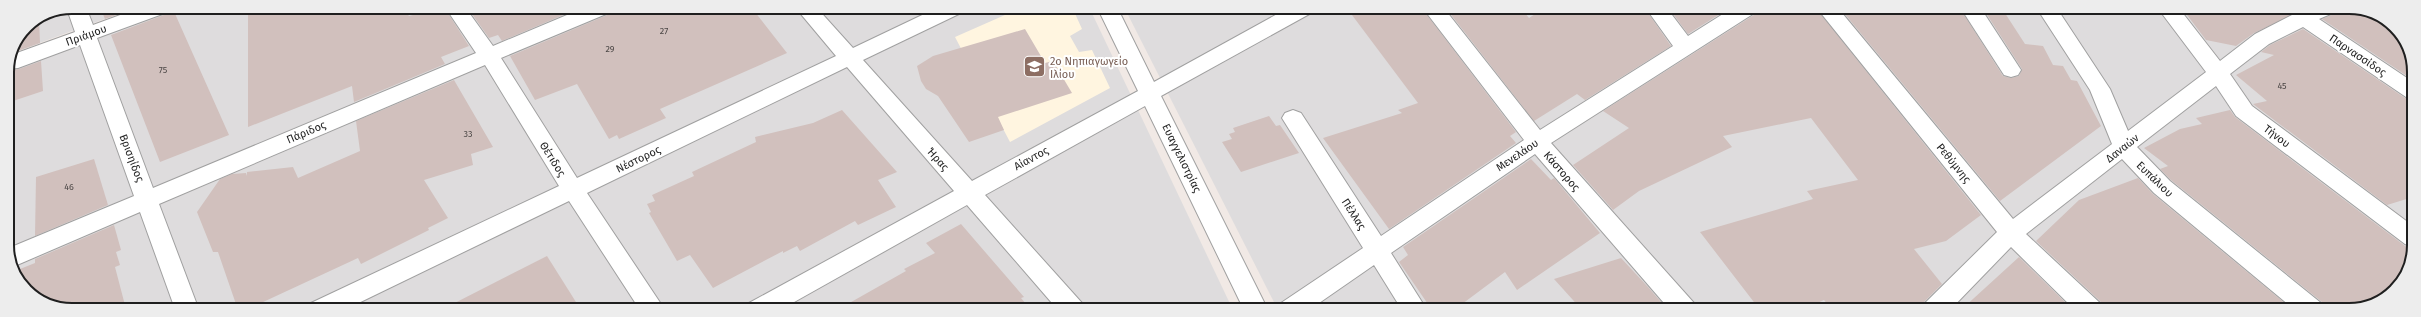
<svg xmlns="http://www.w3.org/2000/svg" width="2421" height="317" font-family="'Fira Sans',sans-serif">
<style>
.residential{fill:#dedcdd}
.education{fill:#fff5e0}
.building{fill:#d1c0bd}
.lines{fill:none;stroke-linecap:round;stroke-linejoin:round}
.minor-casing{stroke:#a0a0a0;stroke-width:2}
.minor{fill:#fff;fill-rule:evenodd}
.labels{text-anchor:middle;stroke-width:4;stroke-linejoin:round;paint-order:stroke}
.number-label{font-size:9px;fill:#4c4746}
.street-label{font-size:11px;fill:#1f1f1f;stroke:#fff}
.education-label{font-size:11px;fill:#785e54;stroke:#fff;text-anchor:start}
.rim{fill:none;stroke:#1f1f1f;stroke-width:2}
</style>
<rect width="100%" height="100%" fill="#f1e9e5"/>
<g class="residential">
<polygon points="72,7 137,7 15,52 26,26"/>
<polygon points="176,7 1089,7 1233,310 64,309 29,294 9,262 7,72"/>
<polygon points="1124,7 2357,8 2392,23 2413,59 2413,253 2392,294 2349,310 1278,310"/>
</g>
<polygon class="education" points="1023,7 1072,7 1082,29 1070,36 1079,52 1092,50 1110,88 1010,142 955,37"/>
<g class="building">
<polygon points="100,7 138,7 105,19"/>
<polygon points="172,7 229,135 160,162 111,35 169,13"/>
<polygon points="248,7 402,7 409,16 444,7 469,46 441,57 445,64 354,102 352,86 248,127"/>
<polygon points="467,7 582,7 502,41 498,35 489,38"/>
<polygon points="615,7 751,7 787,53 660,109 666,118 619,139 617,135 609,139 577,84 535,100 510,56 612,13"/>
<polygon points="1346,7 1421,7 1516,132 1510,136 1516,143 1389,229 1323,138 1402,113 1398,110 1418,103"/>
<polygon points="1445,7 1520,7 1529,18 1546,7 1644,7 1671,46 1585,100 1577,94 1534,121"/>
<polygon points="1668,7 1731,7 1688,34"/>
<polygon points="1760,7 1815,7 1981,215 1946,241 1914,249 1942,284 1924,302 1921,310 1832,310 1824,300 1802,310 1760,310 1700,232 1813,199 1807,191 1858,180 1811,118 1723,136 1732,147 1639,191 1613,210 1573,165 1629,128 1603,111 1757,13"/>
<polygon points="1839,7 1959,7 2003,76 2011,78 2019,76 2022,69 1982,7 2001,7 2025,44 2043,46 2053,65 2063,66 2071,80 2077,81 2101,126 2000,201"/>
<polygon points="2181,7 2247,8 2308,8 2254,33 2236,46 2206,40"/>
<polygon points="2337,8 2357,8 2392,23 2413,59 2413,80 2322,19 2334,14"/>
<polygon points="39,20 40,43 15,52 26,26"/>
<polygon points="1025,29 1045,63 1053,61 1072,93 998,117 1004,130 969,142 938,96 926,89 921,81 917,66 933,56"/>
<polygon points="2303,29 2405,98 2413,100 2413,197 2387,205 2253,104 2267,101 2236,75 2274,55 2261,52 2270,45"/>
<polygon points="41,61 43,91 7,103 8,70 19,69"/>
<polygon points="454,80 493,147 471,154 473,165 424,180 448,218 428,228 429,230 361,264 358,258 246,310 238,310 218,252 213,252 197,212 220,179 232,174 246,173 247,176 247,172 293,167 298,178 360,151 356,121"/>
<polygon points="842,110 897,172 878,180 896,207 858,225 855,221 800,251 797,246 783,253 783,251 713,288 690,255 677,261 649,213 651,212 647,204 655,201 652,195 694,176 692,172 756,142 755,137 813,123"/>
<polygon points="2230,110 2235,117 2413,252 2392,294 2349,310 2325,310 2322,302 2171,180 2160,169 2168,166 2144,148 2180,129 2202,124 2196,118"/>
<polygon points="1269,116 1276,126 1280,125 1299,153 1241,172 1222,142 1232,139 1229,134 1235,132 1233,128"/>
<polygon points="94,159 108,205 35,236 36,177"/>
<polygon points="1531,159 1551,180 1554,178 1600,233 1517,290 1505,272 1454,310 1432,310 1399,262 1408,255 1403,247"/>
<polygon points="2138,178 2153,194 2293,310 2104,310 2101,302 2036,241 2079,200"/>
<polygon points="961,224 1024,297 1021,298 1031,310 837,310 906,271 904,269 935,253 926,243"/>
<polygon points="114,225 121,250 116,252 120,265 115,267 126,309 64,309 29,294 15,271 35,263 35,259"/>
<polygon points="547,256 581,310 441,310"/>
<polygon points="2019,257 2073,310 1952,310 1958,304 1962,309"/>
<polygon points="1621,258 1648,287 1668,310 1582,310 1554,279"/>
</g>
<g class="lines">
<defs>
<g id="minor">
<polygon points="72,7 86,7 93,25 142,7 171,7 168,12 97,38 153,188 476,53 445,7 465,7 493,46 586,7 614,7 611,12 501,58 577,178 836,56 795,7 816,7 853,48 939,7 966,7 963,12 863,60 972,181 1138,91 1097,7 1117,7 1154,82 1290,7 1316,7 1313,12 1161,96 1268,310 1244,310 1145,106 985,195 1082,303 1085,310 1058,310 967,205 780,310 746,310 749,303 954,191 847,67 587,193 665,310 640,310 569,201 344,310 308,310 311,303 559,186 485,65 159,204 199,310 175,309 140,212 17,265 12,266 9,262 9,248 134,196 80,45 18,68 8,69 14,54 75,32 67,9"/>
<polygon points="1422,7 1443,7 1540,130 1673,46 1645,7 1666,7 1688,36 1734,7 1759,7 1756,12 1551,143 1694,303 1697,310 1670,310 1535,154 1391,253 1427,310 1402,310 1374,265 1309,310 1278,310 1281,303 1363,248 1282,118 1285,113 1293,110 1301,113 1381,236 1524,140"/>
<polygon points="1816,7 1837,7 2013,219 2112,144 2090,90 2036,7 2056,7 2110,89 2128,131 2206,72 2157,7 2178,7 2220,61 2255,34 2296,13 2311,8 2336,8 2333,13 2319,19 2413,82 2413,99 2406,97 2303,27 2269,44 2230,74 2252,106 2413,226 2413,247 2405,244 2236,116 2216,86 2137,147 2170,181 2321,303 2324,310 2295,310 2154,193 2122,159 2026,234 2100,303 2103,310 2075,310 2011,247 1950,310 1922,310 1925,303 1997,232"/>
<polygon points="1960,7 1980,7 2021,70 2018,75 2011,77 2004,75"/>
</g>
</defs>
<use href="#minor" class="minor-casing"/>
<use href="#minor" class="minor"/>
</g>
<defs>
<symbol id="school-square" viewBox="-11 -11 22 22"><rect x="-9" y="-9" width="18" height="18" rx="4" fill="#8d6e63" stroke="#fff"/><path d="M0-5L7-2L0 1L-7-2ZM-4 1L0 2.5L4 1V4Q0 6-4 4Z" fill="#fff"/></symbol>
</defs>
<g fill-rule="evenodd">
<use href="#school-square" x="1022" y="54" width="25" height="25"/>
</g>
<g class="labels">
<g class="number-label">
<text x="664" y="34">27</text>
<text x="610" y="52">29</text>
<text x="163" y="73">75</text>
<text x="2282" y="89">45</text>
<text x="468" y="137">33</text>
<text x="69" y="190">46</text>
</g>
<g class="street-label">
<text transform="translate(86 35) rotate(-20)" y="4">Πριάμου</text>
<text transform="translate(2358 55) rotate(34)" y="4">Παρνασσίδος</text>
<text transform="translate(306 132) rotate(-23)" y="4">Πάριδος</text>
<text transform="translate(2277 136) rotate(37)" y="4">Τήνου</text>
<text transform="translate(2122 148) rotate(-38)" y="4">Δαναών</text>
<text transform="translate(1517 155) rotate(-34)" y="4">Μενελάου</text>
<text transform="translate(132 158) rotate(69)" y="4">Βρισηίδος</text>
<text transform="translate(1031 158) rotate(-29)" y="4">Αίαντος</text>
<text transform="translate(1182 158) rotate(64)" y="4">Ευαγγελιστρίας</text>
<text transform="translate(553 159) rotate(58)" y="4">Θέτιδος</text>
<text transform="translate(638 159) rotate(-26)" y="4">Νέστορος</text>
<text transform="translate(938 159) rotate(48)" y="4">Ήρας</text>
<text transform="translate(1954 163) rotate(51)" y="4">Ρεθύμνης</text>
<text transform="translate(1562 171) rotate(49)" y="4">Κάστορος</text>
<text transform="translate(2155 179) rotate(44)" y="4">Ευπάλιου</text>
<text transform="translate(1354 214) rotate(57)" y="4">Πέλλας</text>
</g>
<g class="education-label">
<text x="1050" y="65">2ο Νηπιαγωγείο<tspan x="1050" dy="13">Ιλίου</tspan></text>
</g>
</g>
<path d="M0 0H2421V317H0ZM72 14H2349A58 58 0 0 1 2407 72V245A58 58 0 0 1 2349 303H72A58 58 0 0 1 14 245V72A58 58 0 0 1 72 14Z" fill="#ededed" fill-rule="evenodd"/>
<path class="rim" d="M72 14H2349A58 58 0 0 1 2407 72V245A58 58 0 0 1 2349 303H72A58 58 0 0 1 14 245V72A58 58 0 0 1 72 14Z"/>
</svg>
